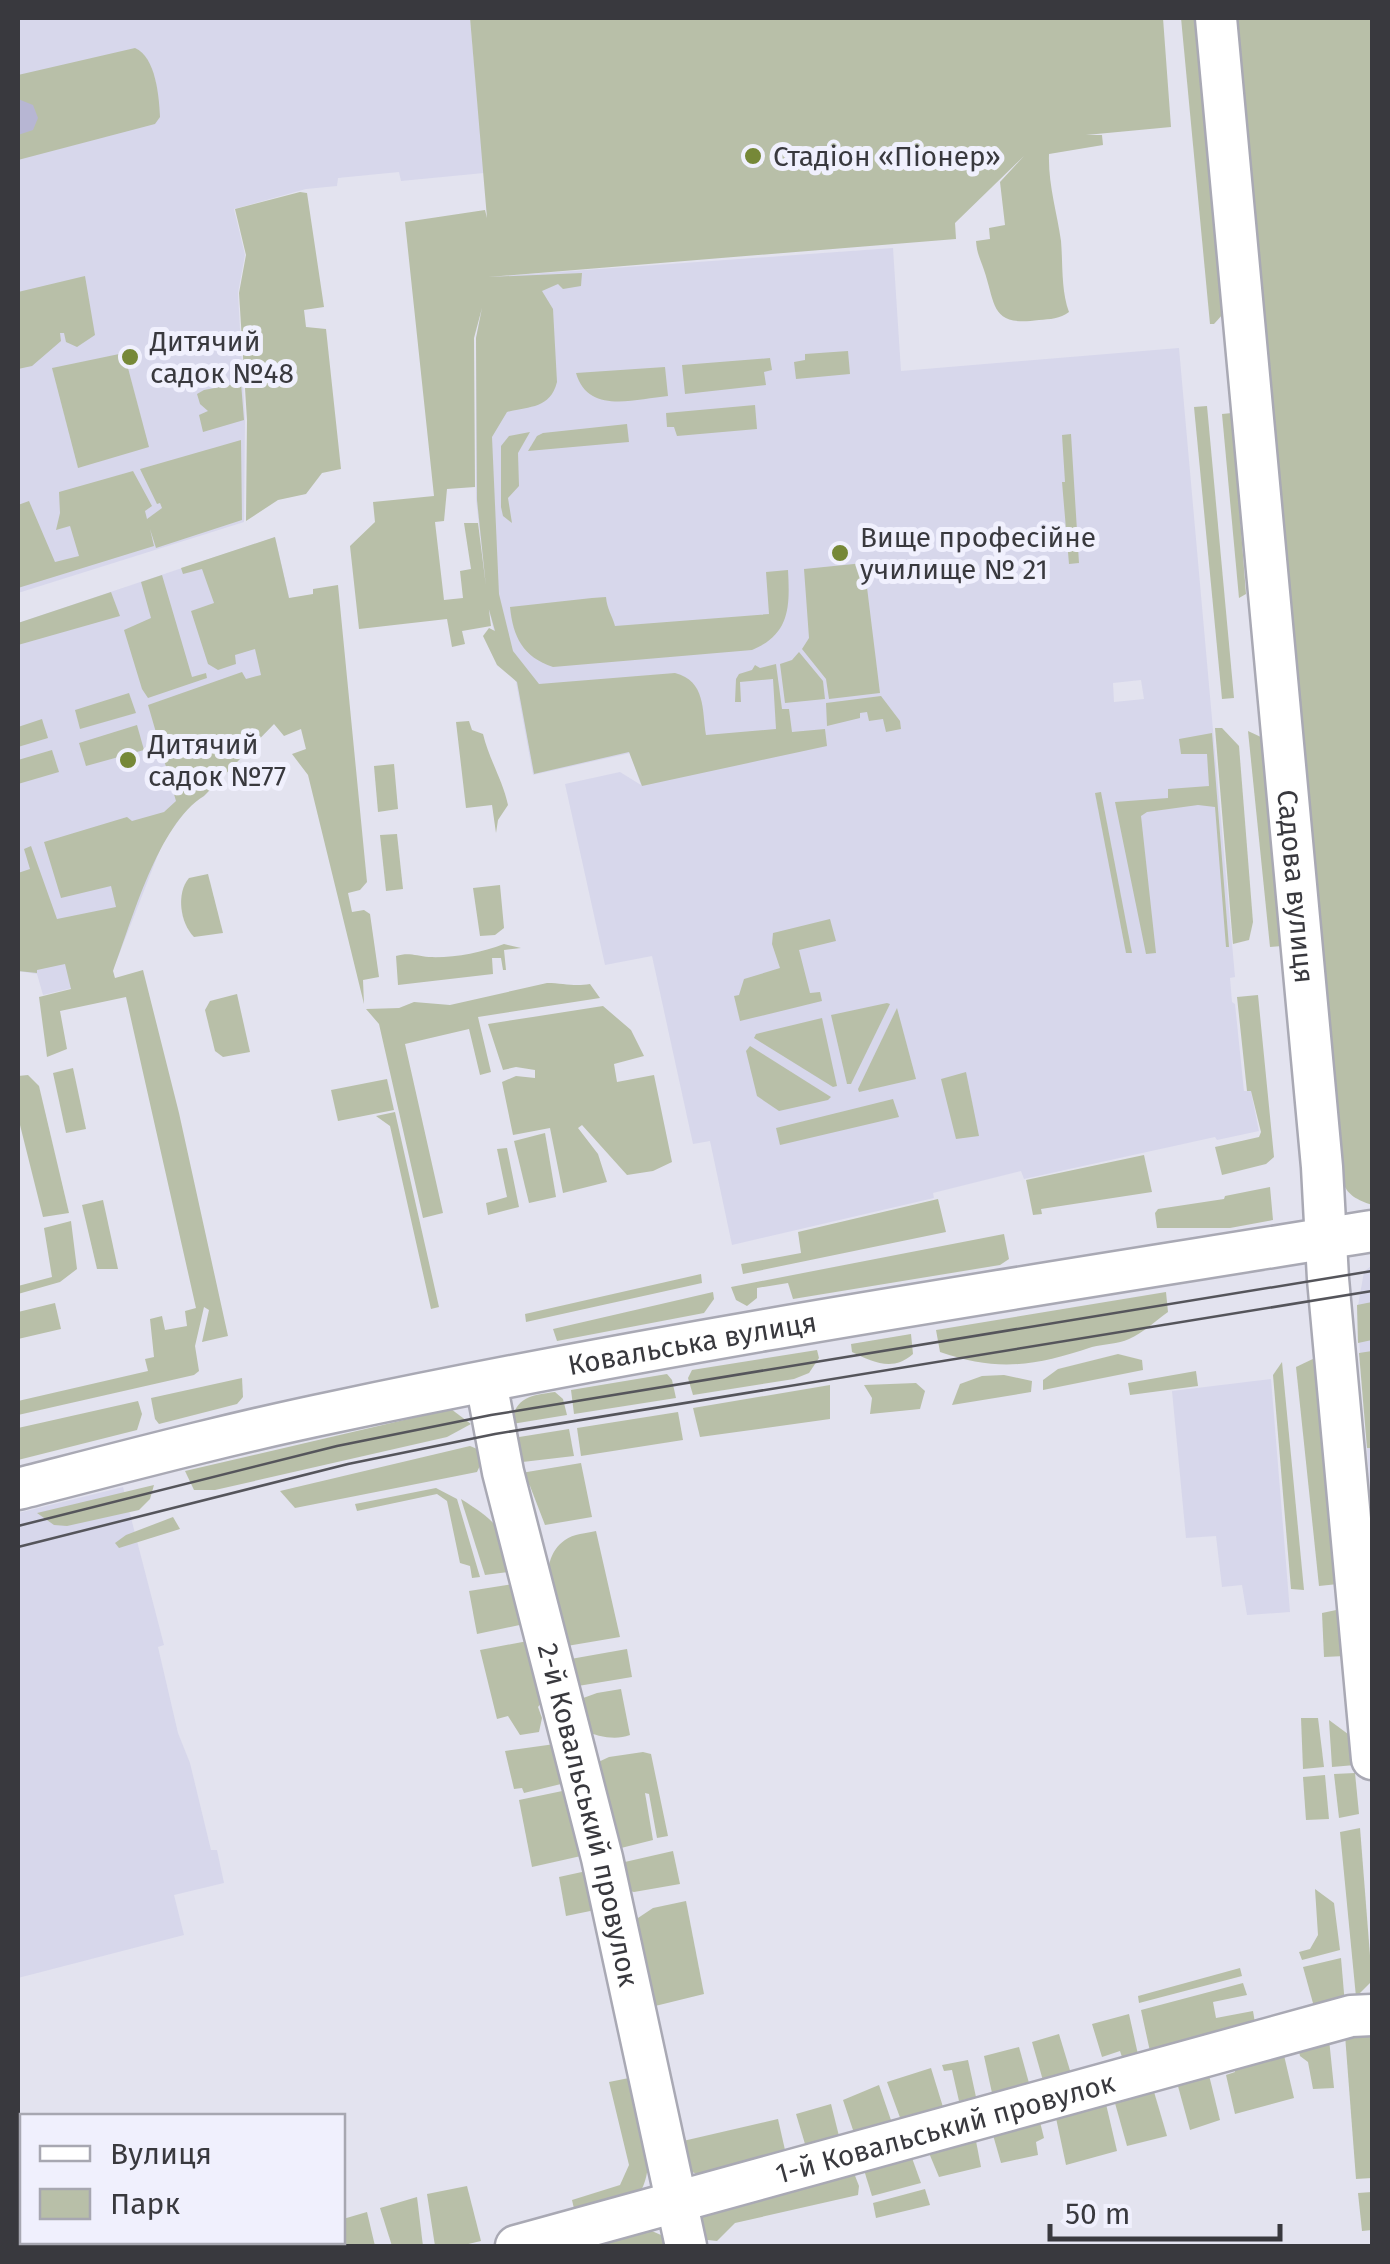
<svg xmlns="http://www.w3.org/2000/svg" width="1390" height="2264" font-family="'Fira Sans',sans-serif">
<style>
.built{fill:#d7d7eb;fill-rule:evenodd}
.green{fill:#b8bfa8}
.water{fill:#b7b6d3}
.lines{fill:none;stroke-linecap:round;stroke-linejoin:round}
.minor-casing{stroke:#a9a9b4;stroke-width:45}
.minor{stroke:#fff;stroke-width:40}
.tram{stroke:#55555b;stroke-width:2.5}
.poi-dot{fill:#768838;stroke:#f0f0fd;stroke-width:4}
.labels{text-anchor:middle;stroke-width:10;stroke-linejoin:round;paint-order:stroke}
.poi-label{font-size:28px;fill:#39393e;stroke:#f0f0fd;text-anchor:start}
.street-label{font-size:28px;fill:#39393e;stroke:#f0f0fd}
</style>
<rect width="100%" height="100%" fill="#e3e3ef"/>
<g class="built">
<polygon points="18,18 470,18 484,173 401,181 399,172 338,178 337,186 306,189 234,209 245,255 238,293 245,420 244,522 18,593"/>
<path d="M893,248L901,371L1179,348L1235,977L1230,978L1232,1002L1235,1004L1244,1091H1251L1259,1131L1217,1140L1215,1137L1024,1179L1021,1171L933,1193L934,1198L732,1245L710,1141L693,1144L652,956L605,965L565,784L620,772L641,785L630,753L533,775L516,682L500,656L488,606L476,499V338L488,277ZM1141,680L1144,699L1114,702L1113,683Z"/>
<polygon points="275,537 310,687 204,796 190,805 163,842 113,970 114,978 43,995 37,974 18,971 18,623"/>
<polygon points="1372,1265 1372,1516 1357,1311 1364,1272"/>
<polygon points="1271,1379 1290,1612 1247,1615 1242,1585 1222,1587 1216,1536 1186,1538 1172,1391"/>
<polygon points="123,1487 164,1645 158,1647 178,1733 190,1763 211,1850 217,1850 224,1883 174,1895 184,1935 18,1978 18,1513"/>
</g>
<g class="green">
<path d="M470,18H1163L1171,127L1086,135H1102L1103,145L1049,154C1048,184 1057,212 1061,241C1063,265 1061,290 1069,312C1060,319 1050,319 1039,320C990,327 996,305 984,270C980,258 977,254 976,241L990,239L989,228L1005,225L1000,182L1024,156L955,223L956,239L488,277L582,273L581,286L563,289L558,284L542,291L553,309L557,382C550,409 530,406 507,412L492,437L499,594L513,651L539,684L675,673C706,681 702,710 706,735L776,729L773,679L740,682L741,702H735L736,679L739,674L752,670L755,665L760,668L776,664L782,709H789L792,732L825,729L827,746L642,786L629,752L534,774L517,682L497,665L483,636L489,628L495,631L488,606L477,500L476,338L482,308L474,338L475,487L447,489L444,521L435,522L444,600L463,598L460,571L471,569L464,523H478L491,626L462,631L465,644L452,647L447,619L359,629L350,546L375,522L373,502L434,496L405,222L485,210L487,218Z"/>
<polygon points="1181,18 1195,18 1223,314 1214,324 1210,324"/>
<path d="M1237,18H1372V1205C1358,1200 1347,1196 1342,1180Z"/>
<path d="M135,48C156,57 159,97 160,117L155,124L18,160V75Z"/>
<polygon points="300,192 307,193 324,307 304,310 306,327 326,329 341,469 322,473 306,494 278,500 246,521 247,420 239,293 246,255 235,209"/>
<polygon points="85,276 95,335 77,347 66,342 64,333 60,333 61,341 32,366 18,369 18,292"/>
<polygon points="848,351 850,374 796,379 794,362 805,360 805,354"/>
<polygon points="124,353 149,447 78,468 52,368"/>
<polygon points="770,358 772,370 764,372 766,385 685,394 682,365"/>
<path d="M665,367L668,396C635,399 588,415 576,373Z"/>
<polygon points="241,383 244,420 203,432 199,415 208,411 200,404 197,394 204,390"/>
<polygon points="755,405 757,429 677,436 674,427 667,427 666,413"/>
<polygon points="1207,406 1234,698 1222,699 1194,407"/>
<polygon points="1232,413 1246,594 1239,598 1222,414"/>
<polygon points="627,424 629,442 528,451 537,436 543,433"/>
<polygon points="530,432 518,453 519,486 508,498 512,523 503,516 501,507 501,446 509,436"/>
<polygon points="1071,434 1079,563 1069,564 1062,482 1065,482 1062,435"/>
<polygon points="241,440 242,520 156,548 150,529 154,546 18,588 18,505 29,501 55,562 79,556 70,526 56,530 60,513 59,492 133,471 152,506 145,511 147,519 162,508 160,503 157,504 140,469"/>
<path d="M275,537L289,598L313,594V589L338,585L367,882L360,890L348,893L352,912L364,910L370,914L379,977L363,980L364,1004L308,775L292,754L306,749L301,729L284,736L274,724L204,796C158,824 132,921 113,971L115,978L143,970L179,1113L228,1336L202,1342L209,1310L204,1307L195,1346L199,1371L194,1375L18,1415V1401L148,1371L145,1359L154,1357L150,1319L162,1316L165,1330L187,1326L185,1311L196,1308L126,997L60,1011L67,1049L47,1057L39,997L71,989L65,964L37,970V973L18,971V873L30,869L24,849L31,846L57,919L116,907L111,886L61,898L44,842L127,817L132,821L164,812L176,801L148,705L242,672L246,679L261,675L255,649L235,655L236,664L218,670L208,664L191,611L214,603L202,569L183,574L181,568Z"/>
<polygon points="864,563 880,693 829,699 826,679 802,649 809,638 804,569"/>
<path d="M788,570C790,607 790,634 752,650L553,667C523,657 513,637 510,607L592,598L606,597C607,609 612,615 615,626L769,614L766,572Z"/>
<polygon points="162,575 192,677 206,673 207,678 148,698 142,689 124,630 151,618 141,582"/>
<polygon points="111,592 120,616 18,645 18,623"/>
<polygon points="799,652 823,681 825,699 785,703 780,664 792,660"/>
<polygon points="129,693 136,713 80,729 75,710"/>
<polygon points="881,696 900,721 901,729 886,732 883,719 869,721 867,712 860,713 860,718 827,726 826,703"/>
<polygon points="42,719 48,738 18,747 18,727"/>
<path d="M469,721L472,730L483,734C489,759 503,781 508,805L498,820L496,833L492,805L466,808L456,722Z"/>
<polygon points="137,725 144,750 86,766 79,743"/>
<polygon points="1215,728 1222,728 1239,746 1253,922 1249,940 1233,944"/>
<polygon points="1248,731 1263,738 1282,946 1270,947"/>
<polygon points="1212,733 1229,947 1226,947 1215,807 1198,805 1147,812 1141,816 1156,953 1146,954 1115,802 1168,798 1168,789 1209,786 1207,754 1181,754 1179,739"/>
<polygon points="52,750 59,772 18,784 18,760"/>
<polygon points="394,764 398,809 378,812 374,766"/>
<polygon points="1101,792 1132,953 1126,953 1095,793"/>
<polygon points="397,834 403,889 386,891 380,835"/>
<path d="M208,874L223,933L194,937C180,923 176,893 189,878Z"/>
<polygon points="500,885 504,928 495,935 480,936 473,888"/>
<polygon points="830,919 836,941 799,950 810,993 820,992 822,1001 740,1021 734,996 739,995 744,979 780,968 772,944 773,933"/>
<path d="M504,944L521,948L504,950L506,970H503L501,958H492L493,974L398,985L396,956C409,952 416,956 429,957C454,958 480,953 504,944Z"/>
<path d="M547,983C563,983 574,987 590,984L600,998L478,1017L491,1072L480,1075L469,1029L405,1044L443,1213L423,1218L379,1024L366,1009L399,1008L414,1002L450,1005Z"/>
<polygon points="237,994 250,1052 223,1057 215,1051 205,1010 210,1001"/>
<polygon points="1258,995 1274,1157 1266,1164 1222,1175 1215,1147 1259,1137 1261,1132 1251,1091 1247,1091 1237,997"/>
<polygon points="887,1003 890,1004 851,1084 847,1084 831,1015"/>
<polygon points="603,1006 631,1030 644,1056 614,1064 617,1082 654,1075 672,1162 653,1171 627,1175 582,1125 578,1128 598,1154 607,1182 563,1193 550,1128 513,1135 502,1082 516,1076 535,1078 535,1070 516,1067 503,1070 488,1024"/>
<polygon points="897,1008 916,1079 859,1092 858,1089"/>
<polygon points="822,1018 837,1086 833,1087 754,1038 756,1034"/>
<polygon points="750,1046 831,1097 828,1100 779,1111 757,1096 746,1051"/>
<polygon points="73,1068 86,1129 66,1133 53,1073"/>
<polygon points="966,1072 979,1136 956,1139 941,1079"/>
<polygon points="28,1075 39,1086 69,1213 43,1217 18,1117 18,1076"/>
<polygon points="387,1079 394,1110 338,1121 331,1090"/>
<polygon points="893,1099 899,1117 780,1145 776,1128"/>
<polygon points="395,1112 439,1307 431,1309 390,1126 376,1116"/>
<polygon points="545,1133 556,1197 529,1203 514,1141"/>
<polygon points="507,1148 519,1207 488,1215 486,1203 507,1197 497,1149"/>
<polygon points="1144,1155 1152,1192 1041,1209 1042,1214 1033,1215 1026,1180"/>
<polygon points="1270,1187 1273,1220 1230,1228 1157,1228 1155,1213 1158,1209 1224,1199 1225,1196"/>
<polygon points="938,1199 946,1232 743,1274 741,1264 801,1253 798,1232"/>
<polygon points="103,1200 118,1269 97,1269 82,1205"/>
<polygon points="71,1221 77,1269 60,1282 18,1294 18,1286 52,1277 44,1228"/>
<polygon points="1004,1234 1009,1259 1000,1265 793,1299 788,1283 757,1288 757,1298 747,1306 736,1300 731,1287"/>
<polygon points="701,1274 702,1283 526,1322 525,1314"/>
<polygon points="713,1292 714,1299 704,1313 557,1341 553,1329"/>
<path d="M1166,1292L1168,1312C1155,1321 1143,1333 1129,1339C1118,1344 1104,1344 1092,1347C1035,1366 998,1372 940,1352L936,1330Z"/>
<polygon points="1372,1302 1372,1340 1358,1343 1357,1305"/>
<polygon points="55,1303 61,1329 18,1339 18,1312"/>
<path d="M911,1334L913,1354C893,1372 873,1362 852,1352L851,1344Z"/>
<polygon points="817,1350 819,1358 809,1373 794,1379 693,1395 688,1378 692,1370"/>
<polygon points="1372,1351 1372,1448 1367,1448 1359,1353"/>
<polygon points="1118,1354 1142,1360 1143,1370 1043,1390 1043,1380 1058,1369"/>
<polygon points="1317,1357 1338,1584 1319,1586 1296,1367"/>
<polygon points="1282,1362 1304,1590 1291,1589 1273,1375"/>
<polygon points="1196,1371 1198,1386 1130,1395 1128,1383"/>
<polygon points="667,1374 672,1380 676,1398 574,1414 571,1390"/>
<polygon points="1004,1375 1032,1381 1031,1392 952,1405 960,1384 982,1376"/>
<polygon points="242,1378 243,1397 237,1404 159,1424 155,1419 151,1398"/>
<polygon points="916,1383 925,1391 920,1409 870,1414 872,1398 864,1385"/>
<polygon points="830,1385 830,1419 700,1437 693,1408"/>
<path d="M555,1392L563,1399L567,1415L512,1424C514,1397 532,1395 555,1392Z"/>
<polygon points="138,1401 142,1414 137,1430 18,1460 18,1428"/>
<polygon points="451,1409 471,1424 447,1437 215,1490 194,1490 185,1471"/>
<polygon points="678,1412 683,1440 581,1456 577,1428"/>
<polygon points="569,1429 574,1456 514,1463 513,1438"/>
<polygon points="470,1446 482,1451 484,1457 477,1472 295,1508 280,1491"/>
<polygon points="581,1463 592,1517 545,1525 530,1486 521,1473"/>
<polygon points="154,1485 150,1499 139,1510 67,1526 54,1525 37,1513"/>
<polygon points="436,1488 457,1499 480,1577 472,1578 470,1566 460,1563 447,1501 437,1494 357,1511 355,1504"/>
<path d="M461,1499C497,1522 505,1530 516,1571L485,1575Z"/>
<polygon points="173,1517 180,1529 119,1548 115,1543 126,1535"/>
<path d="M596,1531L620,1637L561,1647C554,1617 533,1562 565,1540C573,1534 587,1533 596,1531Z"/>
<polygon points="519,1583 529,1623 477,1634 469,1591"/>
<polygon points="1341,1609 1345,1656 1324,1657 1322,1613"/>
<polygon points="533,1640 548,1694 538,1707 542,1718 539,1732 520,1735 508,1716 497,1719 480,1650"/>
<polygon points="627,1649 632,1677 572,1687 565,1660"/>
<path d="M621,1689L630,1735C614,1741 599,1736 583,1731L575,1701L597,1693Z"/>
<polygon points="1301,1718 1318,1718 1324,1767 1303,1769"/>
<polygon points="1329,1720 1352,1737 1355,1765 1332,1767"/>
<polygon points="555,1744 569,1776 561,1784 524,1793 522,1788 514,1789 505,1751"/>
<polygon points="643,1752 651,1754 668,1836 657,1838 649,1794 645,1793 653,1840 613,1850 592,1765 609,1757"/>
<polygon points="1355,1773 1359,1814 1339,1818 1334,1774"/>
<polygon points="1325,1775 1329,1819 1306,1820 1303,1777"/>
<polygon points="572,1789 587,1851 581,1856 532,1867 519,1800"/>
<polygon points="1360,1828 1372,1981 1356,1997 1340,1832"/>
<polygon points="673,1851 680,1884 634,1892 622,1889 616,1864"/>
<polygon points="591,1870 600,1909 566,1916 559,1877"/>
<polygon points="1315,1889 1334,1903 1340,1950 1302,1960 1299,1952 1310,1949 1318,1935"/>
<polygon points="686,1901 704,1994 647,2008 633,1939 638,1918 653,1908"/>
<polygon points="1341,1958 1345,2005 1316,2014 1303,1967"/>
<polygon points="1240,1968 1242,1976 1139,2003 1138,1996"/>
<polygon points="1243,1983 1247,1995 1213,2002 1216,2018 1253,2011 1256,2029 1151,2056 1141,2010"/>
<polygon points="1129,2014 1139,2059 1124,2063 1120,2051 1102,2057 1092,2024"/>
<path d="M621,2033C632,2077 664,2152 640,2193L576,2217L572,2200L620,2185L629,2165L609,2082L629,2078Z"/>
<polygon points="1372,2033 1372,2178 1356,2179 1345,2035"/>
<polygon points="1059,2034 1072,2077 1044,2084 1032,2042"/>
<polygon points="1329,2039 1334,2088 1313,2089 1308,2062 1300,2056 1298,2047"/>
<polygon points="1019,2047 1029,2083 992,2093 984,2056"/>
<polygon points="1283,2051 1294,2098 1235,2114 1226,2075 1235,2072 1234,2064"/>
<polygon points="968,2060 976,2097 959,2101 952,2070 944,2071 942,2065"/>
<polygon points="931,2068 943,2107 906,2116 907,2122 902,2123 887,2082"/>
<polygon points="1208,2071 1220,2120 1190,2130 1176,2079"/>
<polygon points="879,2085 893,2126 855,2136 843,2100"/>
<polygon points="1152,2085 1167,2136 1127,2146 1113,2096"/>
<polygon points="831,2104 839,2136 805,2144 796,2114"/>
<polygon points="1106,2104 1117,2151 1066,2165 1056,2118"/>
<polygon points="778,2119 785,2150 699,2175 690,2171 683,2141"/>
<polygon points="1040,2122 1044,2138 1036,2142 1038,2155 1001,2163 993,2135"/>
<polygon points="976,2141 981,2167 939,2177 929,2153"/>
<polygon points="912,2158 921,2183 872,2196 864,2170"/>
<polygon points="852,2168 859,2186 858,2195 735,2223 717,2241 699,2239 698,2220 702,2212"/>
<polygon points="467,2186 481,2241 460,2246 435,2246 427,2194"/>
<polygon points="925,2189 930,2205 876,2218 873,2203"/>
<polygon points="1372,2192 1372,2230 1362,2231 1358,2193"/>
<polygon points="417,2197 423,2246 392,2246 380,2208"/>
<polygon points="367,2212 375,2246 279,2246 278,2242 342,2242 343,2219"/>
<polygon points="645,2228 661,2235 672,2246 569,2246"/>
</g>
<polygon class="water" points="18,99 33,105 38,118 33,130 18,135"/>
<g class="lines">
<defs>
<g id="minor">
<path id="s1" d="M1216,18L1322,1167L1328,1279L1372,1759"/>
<path id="s2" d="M486,1382L503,1472L602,1858L686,2246"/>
<path id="s3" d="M18,1489C123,1462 228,1434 334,1412C678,1339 1026,1287 1372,1231"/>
<path id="s4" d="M516,2246L1351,2016L1372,2015"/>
</g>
</defs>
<use href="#minor" class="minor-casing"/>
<use href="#minor" class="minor"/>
<g class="tram">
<polyline points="18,1526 337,1446 491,1415 1372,1271"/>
<polyline points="18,1547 348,1464 495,1434 1372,1291"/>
</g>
</g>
<g class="poi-dot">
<circle cx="753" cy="156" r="10"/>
<circle cx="130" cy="357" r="10"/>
<circle cx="840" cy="553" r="10"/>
<circle cx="128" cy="760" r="10"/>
</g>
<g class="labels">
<g class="poi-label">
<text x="773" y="166">Стадіон «Піонер»</text>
<text x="150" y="351">Дитячий<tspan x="150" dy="32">садок №48</tspan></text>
<text x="860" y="547">Вище професійне<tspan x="860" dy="32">училище № 21</tspan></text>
<text x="148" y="754">Дитячий<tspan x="148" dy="32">садок №77</tspan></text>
</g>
<g class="street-label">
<text dy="10" stroke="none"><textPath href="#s1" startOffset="872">Садова вулиця</textPath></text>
<text dy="10" stroke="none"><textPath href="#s3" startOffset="690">Ковальська вулиця</textPath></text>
<text dy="10" stroke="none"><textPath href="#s2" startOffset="445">2-й Ковальський провулок</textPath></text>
<text dy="10" stroke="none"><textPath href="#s4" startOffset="445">1-й Ковальський провулок</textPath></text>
</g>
</g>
<rect width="1390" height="2264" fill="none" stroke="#39393e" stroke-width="40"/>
<rect x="20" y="2114" width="325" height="130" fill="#f0f0fd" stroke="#a7a7b1" stroke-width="2.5"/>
<rect x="40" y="2146" width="50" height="15" fill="#ffffff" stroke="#a7a7b1" stroke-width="2.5"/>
<text x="110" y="2164" font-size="30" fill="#39393e">Вулиця</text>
<rect x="40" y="2189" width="50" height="30" fill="#b8bfa8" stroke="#a7a7b1" stroke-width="2.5"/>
<text x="110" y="2214" font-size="30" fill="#39393e">Парк</text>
<path d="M1050 2224v15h230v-15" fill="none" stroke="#39393e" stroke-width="5"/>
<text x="1065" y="2224" font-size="30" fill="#39393e" stroke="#f0f0fd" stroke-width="8" paint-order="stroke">50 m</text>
</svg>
